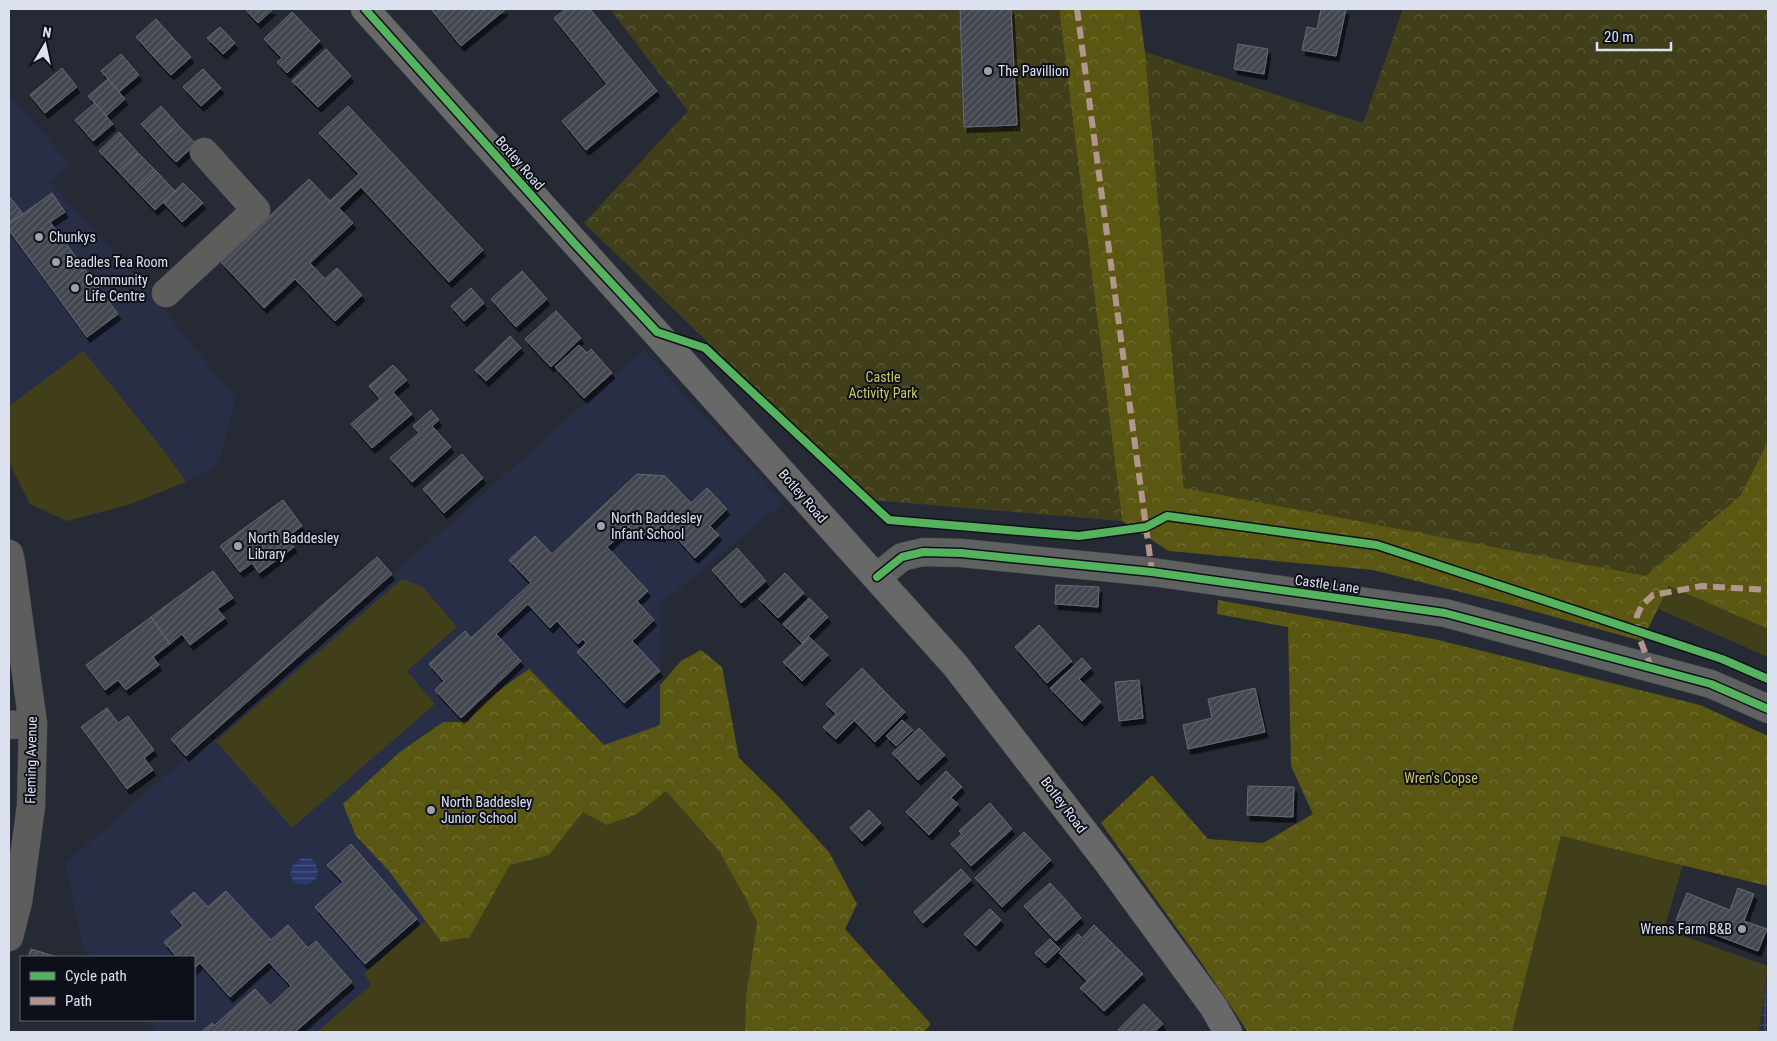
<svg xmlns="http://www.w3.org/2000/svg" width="1777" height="1041" font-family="'Roboto Condensed',sans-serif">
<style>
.built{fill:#272e46}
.industrial{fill:url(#industrial-grid)}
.grass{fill:#413f19}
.forest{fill:url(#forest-crowns)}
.park{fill:url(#park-crowns)}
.water{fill:url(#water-rules)}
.building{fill:url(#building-hatch);stroke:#676a74;filter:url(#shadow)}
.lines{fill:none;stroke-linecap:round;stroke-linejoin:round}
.street-casing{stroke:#454851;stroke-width:29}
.secondary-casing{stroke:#454851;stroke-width:29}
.primary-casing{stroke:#454851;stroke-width:29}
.street{stroke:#5d5e5c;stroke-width:28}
.secondary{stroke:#5f6060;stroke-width:28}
.primary{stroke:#676867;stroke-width:28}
.quiet{stroke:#b2968c;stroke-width:6;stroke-dasharray:12 6;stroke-linecap:butt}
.cycleway-casing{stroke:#0d1019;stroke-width:11}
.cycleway{stroke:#56b35d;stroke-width:8}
.poi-dot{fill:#9ca1ae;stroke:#0d1019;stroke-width:2}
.labels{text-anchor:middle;stroke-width:4;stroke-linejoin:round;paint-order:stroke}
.poi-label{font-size:14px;fill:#dce1ef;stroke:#0d1019;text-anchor:start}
.street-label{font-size:14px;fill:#dce1ef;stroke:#0d1019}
.park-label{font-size:14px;fill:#ccc861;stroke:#0d1019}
</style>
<defs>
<pattern id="industrial-grid" width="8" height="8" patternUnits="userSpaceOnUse" patternTransform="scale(1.25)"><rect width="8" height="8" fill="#272e46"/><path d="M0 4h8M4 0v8" fill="none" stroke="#464c61"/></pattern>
<pattern id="forest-crowns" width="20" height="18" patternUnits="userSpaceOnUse" patternTransform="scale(1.25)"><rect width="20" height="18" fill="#5a5712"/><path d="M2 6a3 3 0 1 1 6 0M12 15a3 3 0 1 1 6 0" fill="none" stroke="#716f35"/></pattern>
<pattern id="park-crowns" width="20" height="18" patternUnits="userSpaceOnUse" patternTransform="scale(1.25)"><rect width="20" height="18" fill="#413f19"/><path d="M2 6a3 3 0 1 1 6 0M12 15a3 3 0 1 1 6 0" fill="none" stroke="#5c5a3b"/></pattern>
<pattern id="water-rules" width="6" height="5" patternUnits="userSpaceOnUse" patternTransform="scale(1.25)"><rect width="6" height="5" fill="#2b386b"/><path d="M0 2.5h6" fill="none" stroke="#495480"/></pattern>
<pattern id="building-hatch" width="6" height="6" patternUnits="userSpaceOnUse" patternTransform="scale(1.25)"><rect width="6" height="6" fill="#43464f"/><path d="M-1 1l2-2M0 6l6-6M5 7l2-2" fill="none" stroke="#5e6069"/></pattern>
<filter id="shadow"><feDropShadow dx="3" dy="5.5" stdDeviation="0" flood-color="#0009"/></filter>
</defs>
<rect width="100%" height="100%" fill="#262a35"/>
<g class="built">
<polygon points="9,95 70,164 50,182 148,290 235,398 220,458 212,469 186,482 131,504 67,521 30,504 9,462"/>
<polygon points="644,350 784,502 661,604 660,725 810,1032 157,1032 146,1020 194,1020 194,957 91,957 83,948 65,864 516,465"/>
</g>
<polygon class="industrial" points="1768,971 1768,1032 1759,1032"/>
<g class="grass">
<polygon points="83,351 163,449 186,482 131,504 67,521 30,504 9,462 9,406"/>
<polygon points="402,579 423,587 457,627 407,671 435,704 292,828 216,741"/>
<polygon points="1669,586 1768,629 1768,657 1658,609"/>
<polygon points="666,791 719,851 746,897 757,923 746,996 745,1032 317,1032 371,985 364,973 425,921 441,942 470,937 510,865 549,855 583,812 637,814"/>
<polygon points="1561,836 1683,865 1664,929 1768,966 1759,1032 1512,1032"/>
</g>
<g class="forest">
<polygon points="1059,9 1139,9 1145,52 1184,488 1740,496 1768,441 1768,629 1669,586 1642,641 1504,603 1373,570 1169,551 1122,521"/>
<polygon points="1218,600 1434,639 1700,705 1768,736 1768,886 1561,836 1512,1032 1248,1032 1199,959 1101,823 1152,775 1208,839 1263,843 1313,814 1291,766 1288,627 1217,614"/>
<path d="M701,650L722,667L739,758L780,798L829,852L857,904L845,929L931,1024L924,1032H745L746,996L757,923L745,897L719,851L666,791L637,814L607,825L583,812L549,855L510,865L470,937L441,942L389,871L356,836L343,804L400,752L443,722H468C483,699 507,685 529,669L604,745L660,725V685L681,661Z"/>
</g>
<g class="park">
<polygon points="610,9 1059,9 1122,521 872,500 584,223 688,111"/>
<polygon points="1403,9 1768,9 1768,441 1740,496 1646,576 1184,488 1145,52 1363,123"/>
</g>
<path class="water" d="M302,858L312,859C325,875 314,889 294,882L290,874L293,865Z"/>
<g class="building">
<polygon points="245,9 273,9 258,23"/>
<polygon points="431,9 506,9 461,46"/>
<polygon points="566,9 590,9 657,91 586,150 562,121 607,84 554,18"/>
<polygon points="960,9 1011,9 1017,125 964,127"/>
<polygon points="1321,9 1346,9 1336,56 1302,50 1307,27 1317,29"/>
<polygon points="292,12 320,41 287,73 277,62 282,58 264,39"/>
<polygon points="156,19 173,38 153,56 136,37"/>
<polygon points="220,27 235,43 223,54 207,38"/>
<polygon points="173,38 191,57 171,75 153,56"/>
<polygon points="1238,44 1268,49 1264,74 1234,69"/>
<polygon points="326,49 351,76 318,107 292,81"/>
<polygon points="121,54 139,75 119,92 101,71"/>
<polygon points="62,68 77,87 45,113 30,95"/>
<polygon points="203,69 221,88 201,106 183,87"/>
<polygon points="108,79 125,99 106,116 88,96"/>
<polygon points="95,103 113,124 93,141 75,120"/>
<polygon points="161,106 178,125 158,143 141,124"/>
<polygon points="348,106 483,250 449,282 361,187 339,208 353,223 310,263 325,279 337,268 362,295 335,321 295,279 264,308 221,262 309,179 330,201 359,174 319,133"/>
<polygon points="178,125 196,144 176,162 158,143"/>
<polygon points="119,132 138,153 118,171 99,151"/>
<polygon points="138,153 156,171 136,190 118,171"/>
<polygon points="156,171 175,191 155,210 136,190"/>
<polygon points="183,183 203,203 182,222 163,202"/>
<polygon points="52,193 65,212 50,222 118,314 87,337 9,230 9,224"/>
<polygon points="9,196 23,214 9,224"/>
<polygon points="522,271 547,299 516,327 491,299"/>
<polygon points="471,288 484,303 464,321 451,306"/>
<polygon points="556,311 581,338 551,367 525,339"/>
<polygon points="510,336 521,348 486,381 475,370"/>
<polygon points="579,345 587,353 591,349 612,373 584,398 555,367"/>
<polygon points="393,365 407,380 393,392 412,414 372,448 351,424 380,399 369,386"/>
<polygon points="431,410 439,420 432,426 451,447 412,482 390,458 419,433 413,426"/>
<polygon points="462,454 483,478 444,513 423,489"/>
<polygon points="637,474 665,476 691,503 707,488 727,509 710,526 719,535 695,558 669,529 662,536 636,534 629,527 607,547 648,591 637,601 654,620 632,641 660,671 624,703 577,652 586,643 583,639 578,644 557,621 550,628 528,604 496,634 521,661 461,718 435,690 444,681 429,664 465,631 471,638 531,583 509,560 535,536 552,554"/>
<polygon points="283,500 302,526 287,537 294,547 259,573 252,563 240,572 220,546"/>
<polygon points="737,548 766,581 741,603 712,570"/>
<polygon points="377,557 392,574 186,756 171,739"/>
<polygon points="213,571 233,598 217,609 225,618 190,645 182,634 170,644 151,617"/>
<polygon points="785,573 804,593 778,618 759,599"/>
<polygon points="1056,585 1099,587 1098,607 1055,604"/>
<polygon points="809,598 828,617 802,643 783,624"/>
<polygon points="151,617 170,644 153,657 159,665 126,690 118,680 105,690 86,665"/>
<polygon points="1039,625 1072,661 1047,683 1015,647"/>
<polygon points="809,637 828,655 802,681 783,662"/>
<polygon points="1082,658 1091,668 1079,679 1101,702 1082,721 1050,688"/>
<polygon points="862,668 884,691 836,739 823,727 836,714 826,704"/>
<polygon points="1139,680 1143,718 1119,721 1115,682"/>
<polygon points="1255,688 1265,732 1188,749 1183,725 1212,718 1208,699"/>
<polygon points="884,691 905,712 875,742 854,720"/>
<polygon points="107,708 118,723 128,716 154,750 144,758 153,770 127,789 81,727"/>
<polygon points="902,720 913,730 896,746 886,736"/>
<polygon points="919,728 945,755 918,780 892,753"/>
<polygon points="946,771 962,787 951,798 958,804 929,835 906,812"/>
<polygon points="1248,786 1294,787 1293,817 1247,815"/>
<polygon points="990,803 1012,829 971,866 951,844 962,834 959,831"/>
<polygon points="869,810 881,823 862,841 850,828"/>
<polygon points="1024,832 1051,860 1002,907 975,878"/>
<polygon points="351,844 417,919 365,964 315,907 343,882 327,865"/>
<polygon points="961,869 971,880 923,923 914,912"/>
<polygon points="1050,883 1066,900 1040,924 1024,906"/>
<polygon points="1738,888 1754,894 1744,921 1767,929 1758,951 1676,920 1687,893 1730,910"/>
<polygon points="226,891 271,940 288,925 308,948 316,941 352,982 295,1032 201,1032 212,1023 214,1026 255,989 270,1006 291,986 269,962 230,997 200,963 194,969 194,957 177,957 164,942 183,926 171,912 194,892 208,907"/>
<polygon points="1066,900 1081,918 1056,941 1040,924"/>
<polygon points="990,909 1001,920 976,946 964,934"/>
<polygon points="1094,925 1119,950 1087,981 1059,953 1078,934 1082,938"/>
<polygon points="1050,939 1060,949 1045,963 1035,953"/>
<polygon points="31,949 57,957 28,957"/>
<polygon points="1119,950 1143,974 1104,1011 1080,988"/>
<polygon points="1144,1004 1163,1024 1154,1032 1120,1032 1118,1030"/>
</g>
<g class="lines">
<defs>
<g id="street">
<polyline points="166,293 256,210 204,152"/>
<polyline points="9,554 11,563 33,724 31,806 18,902 9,937"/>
<polyline points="9,725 33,724"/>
</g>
<polyline id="secondary" points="877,577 902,557 923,552 961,553 1152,572 1445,613 1711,684 1768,709"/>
<polyline id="primary" points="365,9 955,665 1109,864 1213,1006 1228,1032"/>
</defs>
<use href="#street" class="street-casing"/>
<use href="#secondary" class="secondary-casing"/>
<use href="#primary" class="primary-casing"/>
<use href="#street" class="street"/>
<use href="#secondary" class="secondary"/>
<use href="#primary" class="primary"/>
<g class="quiet">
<polyline points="1077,9 1152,572"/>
<polyline points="1652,669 1636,630 1637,616 1642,605 1653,595 1702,586 1768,590"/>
</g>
<defs>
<g id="cycleway">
<polyline points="365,9 575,244 657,332 705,348 889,520 1079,536 1146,527 1167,516 1377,545 1722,659 1768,679"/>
<polyline points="877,577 902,557 923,552 961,553 1152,572 1445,613 1711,684 1768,709"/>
</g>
</defs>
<use href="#cycleway" class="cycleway-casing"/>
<use href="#cycleway" class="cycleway"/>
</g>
<g class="poi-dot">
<circle cx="988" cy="71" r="5"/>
<circle cx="39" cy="237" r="5"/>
<circle cx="56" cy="262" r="5"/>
<circle cx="75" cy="288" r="5"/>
<circle cx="601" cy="526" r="5"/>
<circle cx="238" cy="546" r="5"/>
<circle cx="431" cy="810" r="5"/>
<circle cx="1742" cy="929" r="5"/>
</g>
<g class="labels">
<g class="poi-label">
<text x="998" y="76">The Pavillion</text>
<text x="49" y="242">Chunkys</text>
<text x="66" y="267">Beadles Tea Room</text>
<text x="85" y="285">Community<tspan x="85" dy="16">Life Centre</tspan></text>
<text x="611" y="523">North Baddesley<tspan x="611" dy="16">Infant School</tspan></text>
<text x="248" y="543">North Baddesley<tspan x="248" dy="16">Library</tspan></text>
<text x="441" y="807">North Baddesley<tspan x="441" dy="16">Junior School</tspan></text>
<text x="1732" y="934" text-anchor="end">Wrens Farm B&amp;B</text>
</g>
<g class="street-label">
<text transform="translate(520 163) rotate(49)" y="5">Botley Road</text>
<text transform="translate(803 496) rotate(49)" y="5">Botley Road</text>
<text transform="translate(1327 584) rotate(8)" y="5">Castle Lane</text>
<text transform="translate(31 760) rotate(-89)" y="5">Fleming Avenue</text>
<text transform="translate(1064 805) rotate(53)" y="5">Botley Road</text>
</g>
<g class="park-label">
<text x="883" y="382">Castle<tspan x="883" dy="16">Activity Park</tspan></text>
<text x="1441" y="783">Wren's Copse</text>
</g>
</g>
<rect width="1777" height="1041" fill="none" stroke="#dce1ef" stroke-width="20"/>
<rect x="20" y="956" width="175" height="65" fill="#0d1019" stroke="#60646f"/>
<rect x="30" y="972" width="25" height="8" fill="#56b35d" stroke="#60646f"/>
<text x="65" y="981" font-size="15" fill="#dce1ef">Cycle path</text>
<rect x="30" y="997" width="25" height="8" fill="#b2968c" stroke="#60646f"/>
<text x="65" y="1006" font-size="15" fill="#dce1ef">Path</text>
<g transform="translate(45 45) rotate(9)" stroke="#0d1019" stroke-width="4" paint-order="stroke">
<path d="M0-4L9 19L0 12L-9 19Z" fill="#dce1ef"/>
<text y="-8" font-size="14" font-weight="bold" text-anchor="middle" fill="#dce1ef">N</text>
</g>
<path d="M1597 42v8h74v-8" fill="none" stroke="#dce1ef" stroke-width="2.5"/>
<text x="1604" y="42" font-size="15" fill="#dce1ef" stroke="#0d1019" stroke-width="4" paint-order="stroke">20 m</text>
</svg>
